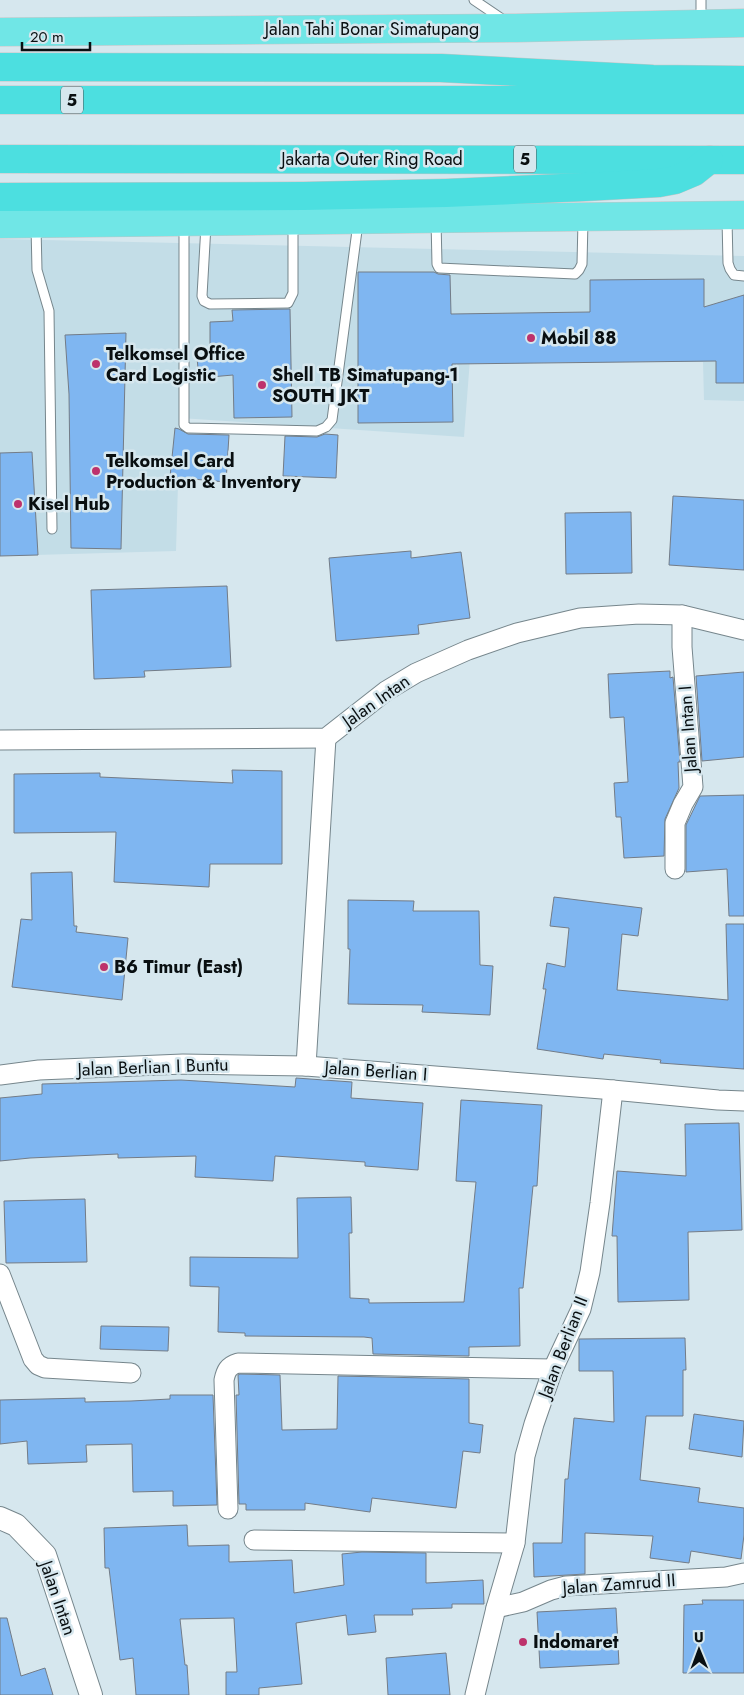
<svg xmlns="http://www.w3.org/2000/svg" width="744" height="1695" font-family="Jost,sans-serif">
<style>
.built{fill:#c3dde7}
.building{fill:#7fb6f1;stroke:#737c87}
.lines{fill:none;stroke-linecap:round;stroke-linejoin:round}
.service-casing{stroke:#76868c;stroke-width:11}
.minor-casing{stroke:#76868c;stroke-width:21}
.tertiary-casing{stroke:#76868c;stroke-width:24}
.trunk-casing{stroke:#c4c5c6;stroke-width:29}
.motorway-casing{stroke:#c4c5c6;stroke-width:29}
.service{stroke:#fff;stroke-width:9}
.minor{stroke:#fff;stroke-width:19}
.tertiary{stroke:#fff;stroke-width:22}
.trunk{stroke:#70e6e6;stroke-width:28}
.motorway{stroke:#4cdfe0;stroke-width:28}
.poi-dot{fill:#bd326c;stroke:#d6e7ee;stroke-width:2}
.labels{text-anchor:middle;stroke-width:5;stroke-linejoin:round;paint-order:stroke}
.shield{fill:#d6e7ee;stroke:#465053;stroke-width:1}
.shield-label{font-size:16px;font-weight:bold;fill:#090f11}
.street-label{font-size:18px;fill:#090f11;stroke:#d6e7ee}
.poi-label{font-size:18px;font-weight:bold;fill:#090f11;stroke:#d6e7ee;text-anchor:start}
</style>
<rect width="100%" height="100%" fill="#d6e7ee"/>
<polygon class="built" points="0,239 744,256 744,401 704,400 703,362 470,359 464,437 180,418 176,551 0,556"/>
<g class="building">
<polygon points="358,272 434,272 438,274 450,275 451,314 590,312 590,280 704,279 704,307 744,295 744,383 716,383 716,361 452,364 453,422 358,423"/>
<polygon points="290,309 292,417 234,418 233,375 199,378 197,358 210,357 210,322 233,321 232,310"/>
<polygon points="126,333 121,549 71,548 69,394 65,335"/>
<polygon points="175,428 179,429 188,434 229,435 226,482 170,477"/>
<polygon points="325,434 338,435 336,478 283,476 285,436 317,437"/>
<polygon points="32,452 38,555 0,556 0,453"/>
<polygon points="673,496 744,500 744,570 669,565"/>
<polygon points="631,512 632,573 566,574 565,513"/>
<polygon points="411,551 411,558 461,552 470,618 418,625 419,634 336,641 329,558"/>
<polygon points="227,586 231,667 144,671 145,677 94,679 91,590"/>
<polygon points="670,671 670,678 673,677 680,762 678,762 679,788 665,819 664,856 624,858 621,817 616,817 614,783 628,782 624,717 610,718 608,674"/>
<polygon points="744,672 744,757 702,761 696,676"/>
<polygon points="232,770 282,771 282,864 210,864 209,887 114,882 116,832 14,833 14,774 100,773 100,777 233,783"/>
<polygon points="744,795 744,916 729,916 727,869 686,872 686,825 700,796"/>
<polygon points="72,872 74,926 77,926 76,932 128,938 122,1000 12,987 21,919 32,920 31,873"/>
<polygon points="554,897 642,908 638,936 622,934 617,990 728,1000 726,924 744,924 744,1069 660,1063 661,1060 604,1054 603,1059 537,1049 546,989 543,989 547,963 565,967 569,928 550,926"/>
<polygon points="348,900 414,901 413,911 479,911 480,965 493,966 490,1015 422,1012 423,1005 348,1004 350,949 348,949"/>
<polygon points="296,1078 352,1082 351,1098 423,1103 418,1170 365,1166 365,1162 275,1156 273,1181 195,1177 196,1156 118,1158 118,1154 30,1158 0,1161 0,1098 42,1094 42,1084 181,1080 295,1087"/>
<polygon points="461,1100 542,1105 537,1186 533,1186 523,1288 519,1288 520,1346 469,1347 469,1356 373,1354 372,1338 364,1337 245,1336 245,1333 218,1332 219,1287 190,1286 190,1257 298,1258 297,1198 351,1197 352,1233 349,1233 350,1298 369,1299 369,1303 464,1302 476,1182 456,1181"/>
<polygon points="739,1123 742,1230 688,1232 689,1300 618,1302 617,1236 612,1236 617,1171 686,1176 685,1124"/>
<polygon points="85,1199 87,1262 6,1263 4,1201"/>
<polygon points="101,1326 169,1327 168,1351 100,1349"/>
<polygon points="685,1338 686,1370 683,1370 683,1416 646,1416 640,1480 700,1488 698,1502 744,1508 744,1535 741,1559 691,1551 689,1563 650,1558 653,1536 585,1533 585,1574 534,1577 533,1543 562,1543 565,1479 568,1479 574,1418 614,1422 613,1371 579,1371 579,1339"/>
<polygon points="240,1374 280,1375 282,1430 337,1429 338,1376 469,1379 469,1423 483,1425 480,1453 463,1451 456,1508 372,1498 370,1512 305,1503 305,1510 246,1510 246,1504 239,1504 236,1395 239,1395 238,1375"/>
<polygon points="170,1395 213,1395 217,1505 173,1506 173,1491 133,1492 132,1444 86,1445 87,1462 28,1464 27,1441 0,1444 0,1400 85,1398 85,1402 131,1401 170,1399"/>
<polygon points="694,1414 744,1421 742,1457 689,1449"/>
<polygon points="187,1525 188,1546 229,1545 229,1562 292,1560 294,1593 344,1585 342,1554 362,1552 426,1553 426,1583 483,1580 484,1604 452,1604 452,1608 412,1609 413,1615 374,1615 376,1632 348,1635 346,1615 296,1623 302,1684 259,1688 259,1695 226,1695 226,1672 237,1672 234,1618 180,1619 185,1665 187,1665 189,1695 136,1695 133,1658 120,1660 109,1568 105,1568 104,1528"/>
<polygon points="702,1600 744,1600 744,1673 683,1673 684,1605 703,1604"/>
<polygon points="616,1608 619,1664 540,1668 537,1612"/>
<polygon points="0,1618 7,1618 21,1676 45,1668 53,1695 0,1695"/>
<polygon points="446,1653 450,1695 388,1695 386,1658"/>
</g>
<g class="lines">
<defs>
<g id="service">
<polyline points="474,0 505,21"/>
<polyline points="701,0 701,22"/>
<polyline points="727,219 728,263 730,269 734,275 744,276"/>
<polyline points="436,220 437,264 439,268 575,274 579,270 582,264 583,221"/>
<polyline points="184,225 184,425 188,428 317,431 326,427 332,420 358,223"/>
<polyline points="206,225 202,296 204,301 210,304 288,303 293,293 293,224"/>
<polyline points="36,226 37,270 49,311 52,529"/>
</g>
<g id="minor">
<polyline points="0,740 326,738 386,691 416,673 468,650 517,633 580,618 639,614 682,615 744,630"/>
<polyline points="675,869 675,823 683,804 693,787 682,647 682,615"/>
<polyline points="306,1066 326,738"/>
<polyline points="0,1075 39,1070 183,1064 306,1066 602,1089 718,1100 744,1101"/>
<polyline points="0,1274 33,1359 38,1365 45,1368 131,1373"/>
<path d="M228,1509L224,1380C226,1371 228,1366 238,1363L553,1369"/>
<polyline points="254,1540 515,1543"/>
<polyline points="496,1608 523,1602 551,1590 566,1586 726,1577 744,1573"/>
<polyline points="475,1695 496,1608 515,1543 525,1456 534,1424 553,1369 581,1309 590,1272 600,1203 613,1090"/>
</g>
<polyline id="tertiary" points="0,1518 16,1525 45,1555 91,1695"/>
<g id="trunk">
<polyline points="0,32 516,28 744,23"/>
<polyline points="0,224 744,215"/>
</g>
<g id="motorway">
<polyline points="0,67 441,68 653,79 744,80"/>
<polyline points="0,100 744,100"/>
<polyline points="0,159 744,160"/>
<polyline points="0,197 304,196 446,193 585,187 659,183 675,180 694,172 709,160"/>
</g>
</defs>
<use href="#service" class="service-casing"/>
<use href="#minor" class="minor-casing"/>
<use href="#tertiary" class="tertiary-casing"/>
<use href="#trunk" class="trunk-casing"/>
<use href="#motorway" class="motorway-casing"/>
<use href="#service" class="service"/>
<use href="#minor" class="minor"/>
<use href="#tertiary" class="tertiary"/>
<use href="#trunk" class="trunk"/>
<use href="#motorway" class="motorway"/>
</g>
<g class="poi-dot">
<circle cx="531" cy="338" r="5"/>
<circle cx="96" cy="364" r="5"/>
<circle cx="262" cy="385" r="5"/>
<circle cx="96" cy="471" r="5"/>
<circle cx="18" cy="504" r="5"/>
<circle cx="104" cy="967" r="5"/>
<circle cx="523" cy="1642" r="5"/>
</g>
<g class="labels">
<g class="shield">
<rect x="61" y="86.5" width="22" height="27" rx="4"/>
<rect x="514" y="145.5" width="22" height="27" rx="4"/>
</g>
<g class="shield-label">
<text x="72" y="106">5</text>
<text x="525" y="165">5</text>
</g>
<g class="street-label">
<text x="372" y="35">Jalan Tahi Bonar Simatupang</text>
<text x="372" y="165">Jakarta Outer Ring Road</text>
<text transform="translate(376 701) rotate(-35)" y="6">Jalan Intan</text>
<text transform="translate(688 729) rotate(-94)" y="6">Jalan Intan I</text>
<text transform="translate(153 1067) rotate(-2)" y="6">Jalan Berlian I Buntu</text>
<text transform="translate(376 1071) rotate(4)" y="6">Jalan Berlian I</text>
<text transform="translate(563 1347) rotate(-69)" y="6">Jalan Berlian II</text>
<text transform="translate(619 1584) rotate(-4)" y="6">Jalan Zamrud II</text>
<text transform="translate(58 1598) rotate(71)" y="6">Jalan Intan</text>
</g>
<g class="poi-label">
<text x="541" y="344">Mobil 88</text>
<text x="106" y="360">Telkomsel Office<tspan x="106" dy="21">Card Logistic</tspan></text>
<text x="272" y="381">Shell TB Simatupang-1<tspan x="272" dy="21">SOUTH JKT</tspan></text>
<text x="106" y="467">Telkomsel Card<tspan x="106" dy="21">Production &amp; Inventory</tspan></text>
<text x="28" y="510">Kisel Hub</text>
<text x="114" y="973">B6 Timur (East)</text>
<text x="533" y="1648">Indomaret</text>
</g>
</g>
<g transform="translate(699 1650) rotate(359)" stroke="#d6e7ee" stroke-width="4" paint-order="stroke">
<path d="M0-4L9 19L0 12L-9 19Z" fill="#090f11"/>
<text y="-8" font-size="14" font-weight="bold" text-anchor="middle" fill="#090f11">U</text>
</g>
<path d="M22 42v8h68v-8" fill="none" stroke="#090f11" stroke-width="2.5"/>
<text x="30" y="42" font-size="15" fill="#090f11" stroke="#d6e7ee" stroke-width="4" paint-order="stroke">20 m</text>
</svg>
